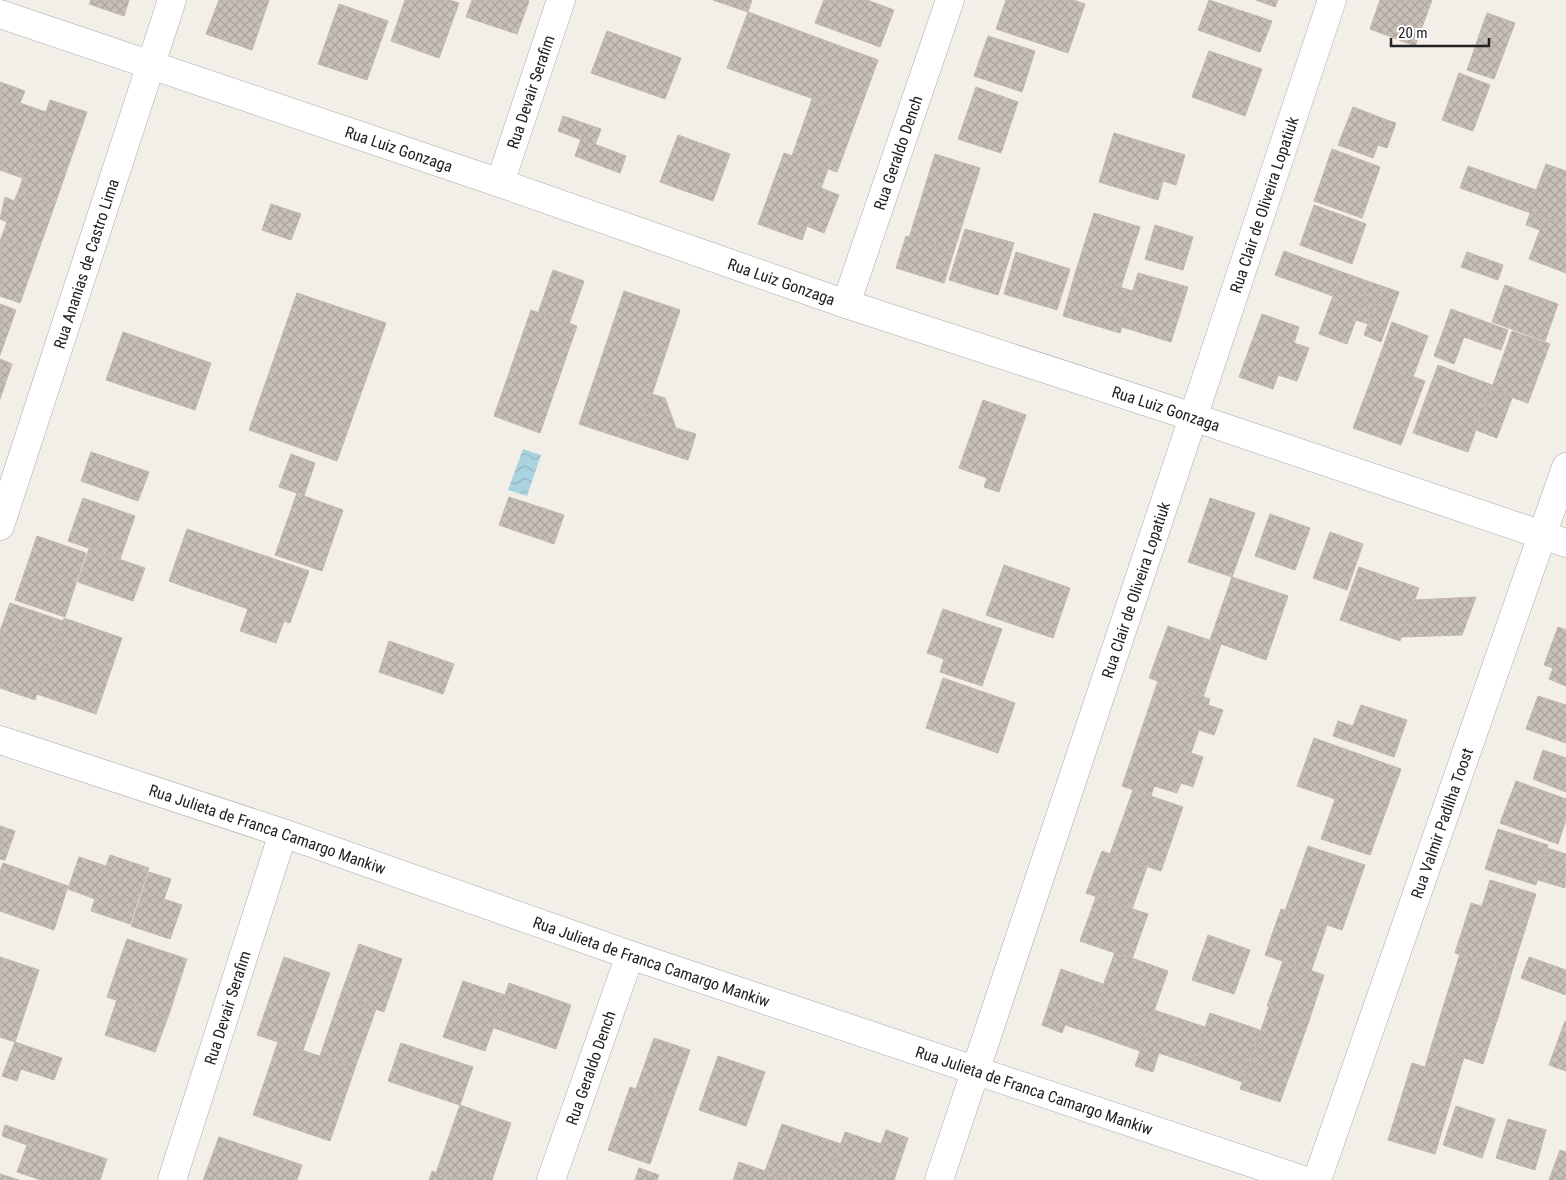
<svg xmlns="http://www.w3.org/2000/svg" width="1566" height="1180" font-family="'Roboto Condensed',sans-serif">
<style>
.water{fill:url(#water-waves)}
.building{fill:url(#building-cross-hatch);stroke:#c4b6ab}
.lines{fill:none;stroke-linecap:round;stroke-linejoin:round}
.street-casing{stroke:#a9a9a9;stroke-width:29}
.street{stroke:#fff;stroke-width:28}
.labels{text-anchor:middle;stroke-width:4;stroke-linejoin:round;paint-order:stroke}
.street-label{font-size:16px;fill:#222;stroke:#fff}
</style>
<defs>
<pattern id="water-waves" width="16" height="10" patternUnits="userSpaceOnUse" patternTransform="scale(1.25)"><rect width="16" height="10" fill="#aad3df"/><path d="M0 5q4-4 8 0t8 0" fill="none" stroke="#92b5bf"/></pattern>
<pattern id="building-cross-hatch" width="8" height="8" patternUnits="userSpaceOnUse" patternTransform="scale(1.25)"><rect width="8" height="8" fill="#c7bfb8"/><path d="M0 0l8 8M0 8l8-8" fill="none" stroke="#aba49e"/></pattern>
</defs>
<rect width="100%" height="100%" fill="#f2efe9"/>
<polygon class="water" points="523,449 541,455 527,496 508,490"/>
<g class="building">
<polygon points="91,0 129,0 124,16 89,4"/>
<polygon points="219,0 269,0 252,50 206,34"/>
<polygon points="405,0 449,0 459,3 439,58 391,41"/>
<polygon points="472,0 527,0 529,1 517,34 466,17"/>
<polygon points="713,0 752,0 748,12"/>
<polygon points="824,0 867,0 894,10 880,47 815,23"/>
<polygon points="1006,0 1073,0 1085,4 1068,53 996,29"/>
<polygon points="1209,0 1272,21 1260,52 1198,30"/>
<polygon points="1256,0 1278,0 1275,7"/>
<polygon points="1380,0 1432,0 1415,46 1370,29"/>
<polygon points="339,4 388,21 367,80 318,64"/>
<polygon points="748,12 878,60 858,115 727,68"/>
<polygon points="1487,13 1515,23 1494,79 1467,70"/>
<polygon points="607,31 681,58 665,99 591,73"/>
<polygon points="988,36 1035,51 1022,92 974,76"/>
<polygon points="1209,51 1262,69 1245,116 1192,97"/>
<polygon points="1459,73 1490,85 1473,131 1442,120"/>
<polygon points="0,82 25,91 20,103 46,112 22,178 0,170"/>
<polygon points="976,87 1018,102 1001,153 958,139"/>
<polygon points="812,99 858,115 837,172 792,156"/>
<polygon points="50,100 87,112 55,204 18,192"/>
<polygon points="1353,107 1387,120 1373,158 1338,145"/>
<polygon points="563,116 601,129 595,145 558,131"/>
<polygon points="1387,120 1396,123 1387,148 1378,145"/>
<polygon points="1114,133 1185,155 1176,185 1163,181 1158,200 1099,182"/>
<polygon points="678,135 730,154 713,201 660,182"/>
<polygon points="581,139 626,156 620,173 575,156"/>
<polygon points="1332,149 1380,167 1362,218 1314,201"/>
<polygon points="784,153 828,169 821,188 839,195 824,233 807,226 802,240 758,224"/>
<polygon points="935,154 980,168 954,251 909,238"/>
<polygon points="1546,164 1566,171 1566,226 1528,212"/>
<polygon points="1468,166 1536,190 1528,212 1460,188"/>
<polygon points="18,192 55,204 38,252 1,239 7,222 0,219 5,197 14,201"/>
<polygon points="271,204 301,214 291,240 262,230"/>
<polygon points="1314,205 1366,224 1352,264 1300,245"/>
<polygon points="1094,213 1140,227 1121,287 1075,274"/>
<polygon points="1530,213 1566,226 1566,273 1529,259 1540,230 1526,225"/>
<polygon points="1155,225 1193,237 1183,270 1145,259"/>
<polygon points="965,229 1014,243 998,295 949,280"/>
<polygon points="906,236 954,251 944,283 896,268"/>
<polygon points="0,239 38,252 20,303 0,296"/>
<polygon points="1284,251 1342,272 1333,296 1275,275"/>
<polygon points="1016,252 1070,269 1057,310 1004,294"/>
<polygon points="1467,252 1503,265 1498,280 1461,267"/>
<polygon points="553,270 584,281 569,324 538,313"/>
<polygon points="1342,272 1370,282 1347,344 1319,334"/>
<polygon points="1138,273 1188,287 1171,342 1122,327"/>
<polygon points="1075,274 1133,291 1120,333 1063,316"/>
<polygon points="1370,282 1382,286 1368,324 1356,320"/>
<polygon points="1505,285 1558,304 1545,341 1492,322"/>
<polygon points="1382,286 1399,292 1381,342 1364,335"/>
<polygon points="624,291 680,310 636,443 579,424"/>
<polygon points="297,293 386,323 337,461 249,430"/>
<polygon points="0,304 16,310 0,355"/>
<polygon points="1451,309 1508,330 1501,350 1464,337 1454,364 1434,356"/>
<polygon points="531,310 577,326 540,433 494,416"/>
<polygon points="1262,314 1299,327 1294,343 1309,348 1297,381 1278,375 1273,389 1239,377"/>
<polygon points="1392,322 1428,336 1413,377 1377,364"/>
<polygon points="1512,331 1550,344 1528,403 1491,390"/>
<polygon points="123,332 211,363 195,410 106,380"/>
<polygon points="0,359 12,364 0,399"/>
<polygon points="1377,364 1425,381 1401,445 1353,428"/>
<polygon points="1438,365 1492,385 1468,452 1413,433"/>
<polygon points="1491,390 1512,398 1497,438 1476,430"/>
<polygon points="652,394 665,398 676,428 696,434 688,460 636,443"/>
<polygon points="983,400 1026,415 999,492 984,487 987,478 959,468"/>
<polygon points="91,452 149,472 138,501 81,481"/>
<polygon points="291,454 315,463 304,496 343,510 322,571 275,555 297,493 279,487"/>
<polygon points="509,497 564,515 554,544 499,525"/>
<polygon points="83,498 135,516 120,559 68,541"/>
<polygon points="1210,498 1255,513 1232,577 1188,562"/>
<polygon points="1270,514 1310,528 1295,570 1255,556"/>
<polygon points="187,529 309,571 290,623 284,621 276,643 240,631 248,609 169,581"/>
<polygon points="1330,532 1363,544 1347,590 1313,578"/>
<polygon points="37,536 86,553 65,617 15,600"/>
<polygon points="89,549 145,568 133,601 78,582"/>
<polygon points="1004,565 1070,588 1053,638 986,615"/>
<polygon points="1359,567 1419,588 1400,641 1340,620"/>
<polygon points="1232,577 1288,596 1266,660 1210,640"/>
<polygon points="1476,597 1462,635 1401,637 1415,600"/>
<polygon points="10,603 63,621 35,700 0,688 0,631"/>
<polygon points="943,609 1002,629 982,686 940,672 944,659 927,653"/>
<polygon points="64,618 122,638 96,714 37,694"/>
<polygon points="1168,626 1221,644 1203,697 1149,678"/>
<polygon points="1558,627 1566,630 1566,686 1549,679 1553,668 1544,665"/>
<polygon points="389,641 454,664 443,694 379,672"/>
<polygon points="943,678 1015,703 998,753 926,728"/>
<polygon points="1158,681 1210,699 1208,705 1223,710 1214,735 1199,730 1191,753 1203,757 1193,787 1181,783 1177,793 1154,786 1151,796 1122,786"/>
<polygon points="1538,696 1566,705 1566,743 1526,729"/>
<polygon points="1361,705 1407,720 1394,757 1333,736 1338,721 1353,726"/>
<polygon points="1314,738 1401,769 1370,855 1321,839 1335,799 1297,786"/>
<polygon points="1543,750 1566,758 1566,792 1533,779"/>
<polygon points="1516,781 1566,799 1566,820 1558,844 1500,823"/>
<polygon points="1133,790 1183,807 1161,871 1110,854"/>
<polygon points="0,826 15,831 5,860 0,859"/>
<polygon points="1498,829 1548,845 1536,885 1485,869"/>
<polygon points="1308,846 1365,865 1342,930 1285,911"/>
<polygon points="1547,848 1566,854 1565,888 1538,880"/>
<polygon points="1102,851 1147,867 1132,909 1086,893"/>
<polygon points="110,855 149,868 130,924 91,911 95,899 68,889 79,857 106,866"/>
<polygon points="3,863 68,886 54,930 0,911 0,871"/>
<polygon points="149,872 171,879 164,899 182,905 170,939 131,926"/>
<polygon points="1490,880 1536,894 1528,920 1482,906"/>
<polygon points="1096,897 1148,914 1132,959 1080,941"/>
<polygon points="1471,903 1528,920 1512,971 1455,953"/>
<polygon points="1281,909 1327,925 1311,971 1265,955"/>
<polygon points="1208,935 1250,950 1234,994 1192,980"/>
<polygon points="127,939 187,959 168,1017 107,997"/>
<polygon points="359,944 402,959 384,1012 340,997"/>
<polygon points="1115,952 1168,971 1140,1051 1087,1032"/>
<polygon points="1460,954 1512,971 1497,1021 1444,1004"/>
<polygon points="0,957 39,970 15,1042 0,1037"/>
<polygon points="284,957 330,973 303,1050 257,1035"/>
<polygon points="1529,957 1566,970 1566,995 1521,978"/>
<polygon points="1283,961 1324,975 1309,1021 1267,1006"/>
<polygon points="1061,969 1103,984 1087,1032 1065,1025 1062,1033 1042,1025"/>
<polygon points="463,981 505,995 485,1051 443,1037"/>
<polygon points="509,983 571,1005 556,1049 494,1028"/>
<polygon points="340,997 376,1009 355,1068 320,1056"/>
<polygon points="117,1000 168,1017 155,1052 105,1035"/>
<polygon points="1444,1004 1497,1020 1483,1064 1431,1047"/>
<polygon points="1269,1007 1309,1021 1280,1102 1240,1089"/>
<polygon points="1154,1010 1205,1027 1192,1064 1159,1053 1153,1072 1135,1066"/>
<polygon points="1210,1013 1260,1030 1242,1082 1192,1064"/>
<polygon points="1565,1021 1566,1022 1566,1071 1549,1065"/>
<polygon points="654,1038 690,1050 672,1101 636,1089"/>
<polygon points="15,1042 62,1058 54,1080 21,1069 17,1081 2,1076"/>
<polygon points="278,1042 355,1068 330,1141 253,1115"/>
<polygon points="401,1043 473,1067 460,1105 388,1081"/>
<polygon points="1431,1047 1464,1057 1435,1154 1388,1140 1412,1063 1425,1067"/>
<polygon points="718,1056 765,1072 746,1126 699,1110"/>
<polygon points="630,1087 672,1101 650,1164 608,1150"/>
<polygon points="460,1105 511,1123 492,1180 457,1180 436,1173"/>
<polygon points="1456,1106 1495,1119 1482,1158 1443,1145"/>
<polygon points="1508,1119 1546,1130 1535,1170 1496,1158"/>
<polygon points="782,1124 841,1144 828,1180 793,1180 765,1171"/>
<polygon points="5,1125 107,1159 100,1180 41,1180 17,1172 27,1145 2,1136"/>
<polygon points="886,1130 908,1138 894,1180 868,1180"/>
<polygon points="845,1132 881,1144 868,1180 828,1180"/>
<polygon points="219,1137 302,1165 297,1180 203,1180"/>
<polygon points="1560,1150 1566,1152 1566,1180 1549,1180"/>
<polygon points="739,1162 791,1180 733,1180"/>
<polygon points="639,1168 659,1175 657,1180 635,1180"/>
<polygon points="432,1171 436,1173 457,1180 429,1180"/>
<polygon points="0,1174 19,1180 0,1180"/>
</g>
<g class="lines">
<defs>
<g id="street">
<path id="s1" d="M0,14L500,183L846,304L1193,417L1566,543"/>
<path id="s2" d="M500,183L561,0"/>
<path id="s3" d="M846,304L950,0"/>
<path id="s4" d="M0,526L172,0"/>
<path id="s5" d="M0,740L283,833L630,955L1303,1180"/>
<path id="s6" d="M172,1180L283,833"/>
<path id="s7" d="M551,1180L630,955"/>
<path id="s8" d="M939,1180L1332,0"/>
<path id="s9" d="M1317,1180L1566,467"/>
</g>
</defs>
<use href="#street" class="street-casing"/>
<use href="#street" class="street"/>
</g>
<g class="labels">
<g class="street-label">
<text dy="6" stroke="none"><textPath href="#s2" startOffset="96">Rua Devair Serafim</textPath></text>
<text dy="6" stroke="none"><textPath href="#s1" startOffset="421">Rua Luiz Gonzaga</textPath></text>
<text dy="6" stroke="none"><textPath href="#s3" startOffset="160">Rua Geraldo Dench</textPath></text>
<text dy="6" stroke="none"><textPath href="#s8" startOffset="1028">Rua Clair de Oliveira Lopatiuk</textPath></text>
<text dy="6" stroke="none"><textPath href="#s4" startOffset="276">Rua Ananias de Castro Lima</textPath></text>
<text dy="6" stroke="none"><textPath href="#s1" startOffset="826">Rua Luiz Gonzaga</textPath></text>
<text dy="6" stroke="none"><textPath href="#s1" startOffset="1231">Rua Luiz Gonzaga</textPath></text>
<text dy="6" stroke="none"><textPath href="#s8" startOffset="622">Rua Clair de Oliveira Lopatiuk</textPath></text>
<text dy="6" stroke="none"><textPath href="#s9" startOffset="378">Rua Valmir Padilha Toost</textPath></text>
<text dy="6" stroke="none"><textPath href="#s5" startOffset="282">Rua Julieta de Franca Camargo Mankiw</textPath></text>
<text dy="6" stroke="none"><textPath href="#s5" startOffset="688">Rua Julieta de Franca Camargo Mankiw</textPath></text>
<text dy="6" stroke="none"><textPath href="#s6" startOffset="181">Rua Devair Serafim</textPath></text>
<text dy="6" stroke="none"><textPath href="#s7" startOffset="119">Rua Geraldo Dench</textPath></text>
<text dy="6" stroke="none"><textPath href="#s5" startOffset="1092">Rua Julieta de Franca Camargo Mankiw</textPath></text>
</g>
</g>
<path d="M1391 38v8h98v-8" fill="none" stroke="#222222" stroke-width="2.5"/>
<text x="1398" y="38" font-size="15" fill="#222222" stroke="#ffffff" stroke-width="4" paint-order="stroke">20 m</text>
</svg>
